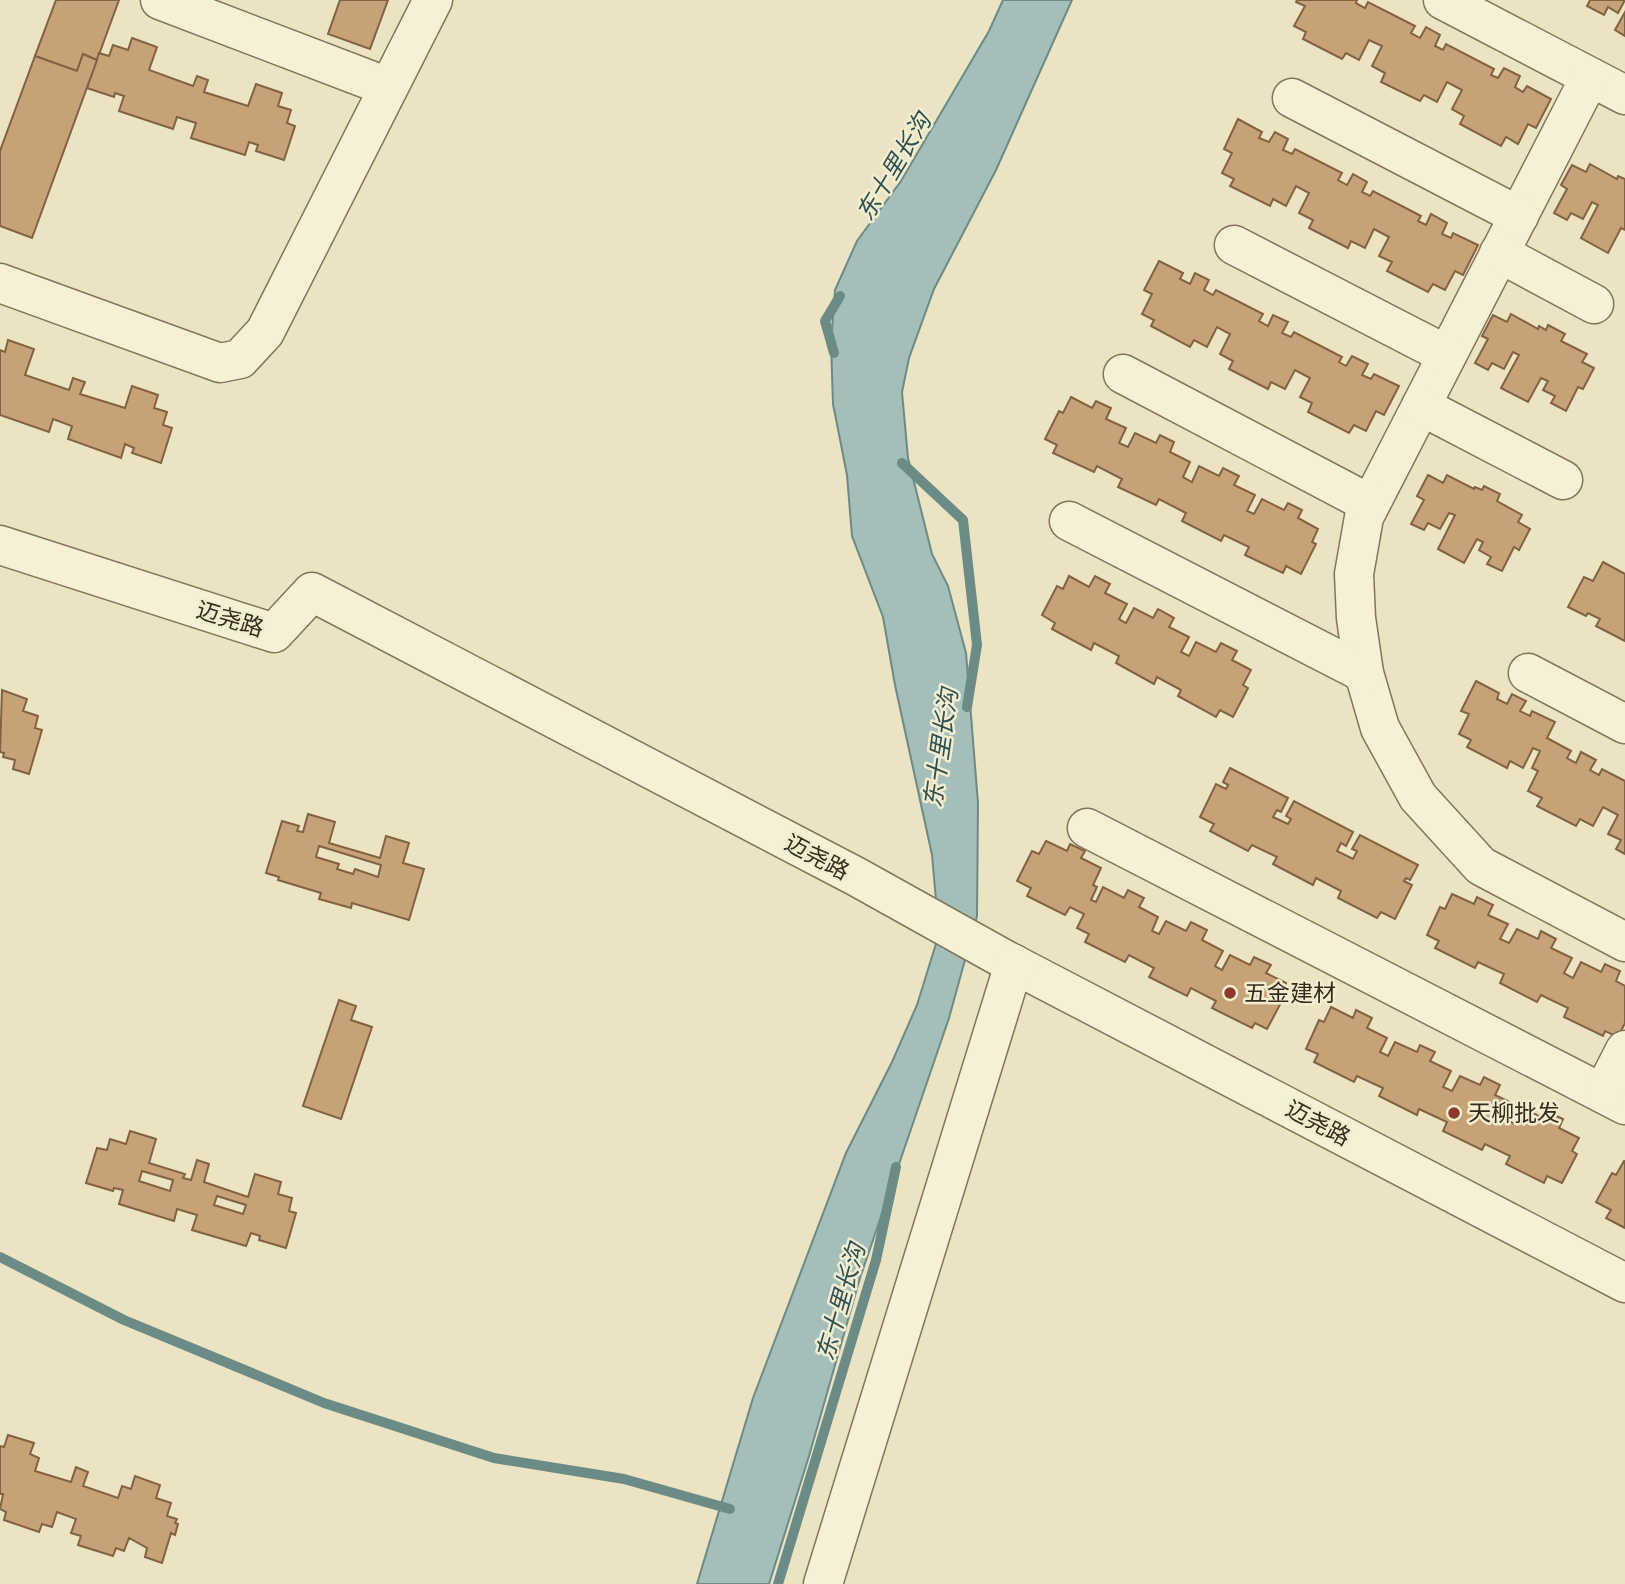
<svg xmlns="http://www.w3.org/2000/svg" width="1625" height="1584" font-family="'Libre Baskerville','Noto Sans SC',serif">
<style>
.water{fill:#a4beb9;stroke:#6b8b86;stroke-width:2}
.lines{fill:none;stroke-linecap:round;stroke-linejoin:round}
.stream{stroke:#6b8b86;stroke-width:10}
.building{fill:#c7a279;stroke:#816241;stroke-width:2;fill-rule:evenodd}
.minor-casing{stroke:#83755a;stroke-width:41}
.minor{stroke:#f6f0d4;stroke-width:38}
.poi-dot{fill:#8f382d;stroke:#f3edd0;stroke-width:2.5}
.labels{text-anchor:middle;stroke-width:5;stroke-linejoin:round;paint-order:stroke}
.street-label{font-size:23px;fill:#342b1d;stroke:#f3edd0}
.poi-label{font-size:23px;fill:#342b1d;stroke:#f3edd0;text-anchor:start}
.water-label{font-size:24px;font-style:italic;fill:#2d5153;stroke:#f3edd0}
</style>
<rect width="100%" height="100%" fill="#ebe3c1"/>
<polygon class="water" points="1003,0 1072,0 996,170 934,289 909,358 902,392 908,458 932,554 948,586 966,653 978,803 977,916 949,1018 860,1278 809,1456 769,1584 697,1584 753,1398 846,1153 892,1062 917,1005 939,934 932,855 895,685 883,617 852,536 847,475 833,404 831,343 835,290 857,241 901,181 989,31"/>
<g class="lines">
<g class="stream">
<polyline points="834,353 825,321 840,296"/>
<polyline points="902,463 963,520 977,645 967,707"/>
<polyline points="0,1257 124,1320 324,1403 494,1458 624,1479 730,1509"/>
<polyline points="778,1584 876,1260 896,1167"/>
</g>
</g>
<g class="building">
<polygon points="56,0 119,0 97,60 83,54 77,71 35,56"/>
<polygon points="340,0 388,0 370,49 328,34"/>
<polygon points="1297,0 1357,0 1356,3 1365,8 1368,2 1415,26 1411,33 1420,38 1426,27 1440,35 1435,46 1443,50 1446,44 1494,69 1491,75 1498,78 1504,68 1520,76 1515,87 1523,92 1527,86 1551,99 1536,128 1528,124 1518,144 1506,137 1501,146 1460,124 1464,116 1452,109 1462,90 1447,82 1437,102 1424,95 1420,101 1381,82 1385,73 1372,66 1382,46 1369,40 1359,60 1346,53 1342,59 1303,39 1306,32 1294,26 1305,6 1296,2"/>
<polygon points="1590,0 1625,0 1618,13 1608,7 1604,15 1587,6"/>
<polygon points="1625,12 1625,36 1615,30"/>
<polygon points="132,38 157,47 149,70 193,86 197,76 208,80 204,92 248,106 256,84 282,93 278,106 291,110 287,123 295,126 284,160 256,151 258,145 249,142 245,155 191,138 196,123 177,117 173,129 119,111 124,96 115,93 114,97 87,88 99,53 109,56 113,45 128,50"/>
<polygon points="83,54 97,60 32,238 0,226 0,151 35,56 77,71"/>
<polygon points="1238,119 1262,132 1259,138 1269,142 1275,132 1288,139 1283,150 1292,154 1295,149 1342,173 1338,180 1347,185 1353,174 1367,182 1362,192 1370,196 1373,191 1421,216 1418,221 1426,225 1431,214 1447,223 1442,234 1451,238 1453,233 1478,245 1463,275 1455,271 1445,290 1433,284 1428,292 1387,271 1392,262 1379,256 1389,237 1374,229 1365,248 1351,241 1348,248 1309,228 1313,220 1299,213 1309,193 1296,186 1286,206 1273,199 1270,206 1230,186 1234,179 1222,173 1232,153 1224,149"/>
<polygon points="1590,164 1617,179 1618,176 1625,179 1625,230 1621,228 1608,253 1581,238 1598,205 1592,202 1583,219 1571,213 1567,220 1554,213 1567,189 1561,185 1572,165 1586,172"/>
<polygon points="1159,261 1183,273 1180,279 1190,284 1195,273 1209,280 1204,290 1213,295 1216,290 1263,314 1259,321 1268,326 1273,315 1288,322 1282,333 1291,337 1294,332 1342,357 1339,362 1346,366 1352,356 1368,364 1362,375 1371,379 1374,374 1399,386 1384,415 1376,411 1366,431 1354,425 1349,433 1308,412 1312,403 1300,397 1310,378 1295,370 1285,389 1271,382 1268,389 1229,369 1233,361 1220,354 1230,334 1217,327 1207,347 1194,340 1190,347 1151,326 1154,320 1142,314 1152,294 1144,290"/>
<polygon points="1511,314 1538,329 1539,326 1546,330 1548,325 1565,334 1561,341 1587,354 1582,362 1594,368 1583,389 1578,387 1566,411 1551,403 1555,396 1543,390 1548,381 1541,378 1528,402 1501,388 1519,355 1513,352 1504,369 1492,363 1488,370 1475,363 1488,339 1482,336 1493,315 1507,322"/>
<polygon points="8,340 34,349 25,375 69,390 73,378 85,382 80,394 125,408 132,386 158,395 154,408 167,412 163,425 172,428 161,463 132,453 134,448 125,444 121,458 68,439 72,426 53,419 49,432 0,415 0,350 5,352"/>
<polygon points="1071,397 1092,408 1096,401 1111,408 1106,419 1126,428 1119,443 1128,447 1135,433 1156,443 1160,435 1174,442 1170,452 1190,462 1183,477 1192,482 1199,466 1219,476 1223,468 1239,476 1234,485 1255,495 1247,511 1254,514 1262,499 1284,510 1288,503 1302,510 1298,518 1318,529 1312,542 1316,544 1301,574 1286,566 1283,573 1245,555 1249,547 1224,535 1221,541 1182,521 1186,513 1159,499 1156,505 1118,487 1122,479 1097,466 1094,472 1053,453 1057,445 1045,439 1059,411 1063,413"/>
<polygon points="1428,475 1443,483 1447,475 1474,489 1475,487 1482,490 1484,486 1500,494 1497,501 1522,515 1518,522 1530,529 1519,550 1514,547 1502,571 1487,564 1491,557 1479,550 1483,542 1477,539 1464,563 1438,549 1455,515 1449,513 1440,529 1428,523 1424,530 1411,524 1424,500 1417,496"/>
<polygon points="1603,562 1625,574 1625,641 1596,626 1600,619 1588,613 1586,616 1568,607 1584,577 1593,581"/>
<polygon points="1069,576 1089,587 1095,576 1110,584 1105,593 1127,604 1119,619 1126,623 1134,608 1153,618 1158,609 1174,618 1169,627 1189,637 1181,652 1189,656 1196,642 1216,652 1221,643 1237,651 1232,660 1251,670 1243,685 1248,688 1233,717 1220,710 1216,717 1178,696 1181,690 1157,677 1154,684 1116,663 1119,656 1094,643 1091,650 1052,629 1055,623 1042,615 1057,586 1063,589"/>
<polygon points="1476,681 1499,693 1497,699 1507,704 1512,694 1526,701 1520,711 1530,716 1532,711 1555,722 1547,738 1571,751 1567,758 1576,763 1581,752 1596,760 1590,770 1599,775 1602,769 1625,781 1625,854 1616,849 1621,840 1608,834 1618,815 1603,807 1593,826 1580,819 1576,826 1537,806 1542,798 1528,791 1538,771 1532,768 1540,751 1533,748 1523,768 1510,761 1507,768 1467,747 1471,740 1459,734 1469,714 1461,711"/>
<polygon points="2,690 27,699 23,711 38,716 35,728 42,730 29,774 13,769 15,760 3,757 4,753 0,752"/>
<polygon points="1230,768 1288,798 1281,812 1277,810 1273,817 1288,824 1291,819 1286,816 1294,801 1353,832 1346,846 1341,843 1337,851 1353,859 1357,851 1352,849 1360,835 1418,865 1410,880 1406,878 1404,881 1412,885 1395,919 1381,912 1377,918 1338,898 1341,891 1316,878 1313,885 1273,864 1277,857 1252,845 1248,851 1210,831 1214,824 1200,817 1216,784 1226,789 1228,785 1223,782"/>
<path d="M308,814L335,822L329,843L380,858L386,836L409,843L403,863L424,869L409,920L352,903L351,908L319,899L321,893L278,880L279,877L266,873L282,821L299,826L297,831L303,832ZM319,846L381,865L378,877L355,869L353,874L337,869L339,864L316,857Z"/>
<polygon points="1046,841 1067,851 1070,844 1085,851 1081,858 1101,868 1093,885 1097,887 1091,900 1096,902 1103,887 1124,898 1128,890 1144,898 1139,907 1158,917 1152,931 1159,934 1166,921 1186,931 1191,922 1207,930 1202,940 1223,951 1215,966 1222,970 1230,955 1250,965 1254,957 1271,965 1266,973 1286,983 1279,997 1283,999 1267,1029 1255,1023 1252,1028 1212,1008 1216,1001 1191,988 1187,996 1149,977 1154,968 1129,955 1125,962 1085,942 1089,934 1077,928 1084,914 1070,907 1065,915 1027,896 1031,888 1017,881 1032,851 1039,854"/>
<polygon points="1452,894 1474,904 1477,897 1493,905 1488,915 1508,924 1500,939 1509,943 1517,929 1538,939 1541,931 1556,939 1551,948 1572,958 1564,973 1573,978 1581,962 1601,972 1605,964 1620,971 1616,981 1625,986 1625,1023 1618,1037 1605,1031 1603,1036 1564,1017 1568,1008 1541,995 1537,1002 1500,983 1504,974 1478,962 1475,968 1435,948 1439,941 1427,935 1440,907 1445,909"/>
<polygon points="339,1000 356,1006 351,1020 372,1027 341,1119 303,1106"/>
<polygon points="1331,1007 1353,1018 1356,1010 1372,1018 1367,1028 1387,1038 1380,1052 1388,1056 1395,1042 1417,1052 1420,1045 1435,1052 1430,1061 1451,1071 1443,1087 1452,1091 1460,1076 1480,1085 1484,1077 1500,1085 1495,1095 1516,1105 1508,1120 1515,1124 1523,1108 1545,1119 1548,1112 1563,1119 1559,1128 1579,1138 1572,1151 1577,1154 1562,1183 1547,1176 1544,1183 1506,1164 1510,1156 1485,1144 1482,1150 1443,1131 1447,1122 1419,1109 1417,1115 1379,1096 1383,1088 1357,1076 1354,1082 1314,1062 1318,1054 1306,1049 1319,1020 1324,1022"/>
<path d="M130,1131L156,1139L149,1163L185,1174L183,1178L191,1180L197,1160L209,1164L204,1182L248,1197L255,1174L281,1182L278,1194L292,1198L289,1211L296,1213L286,1248L259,1240L260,1236L251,1233L246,1246L192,1230L197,1215L177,1209L174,1221L119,1204L123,1190L114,1188L113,1191L86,1183L97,1148L107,1150L110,1139L126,1144ZM142,1171L173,1180L170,1191L139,1181ZM217,1196L246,1205L243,1214L214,1205Z"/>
<polygon points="1624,1161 1625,1161 1625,1228 1606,1218 1611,1210 1596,1202 1612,1173 1616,1175"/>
<polygon points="8,1435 34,1443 30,1454 39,1458 35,1471 71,1482 76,1467 88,1472 83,1486 118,1498 122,1486 131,1489 135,1476 160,1485 156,1498 171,1503 167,1516 177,1519 175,1523 178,1524 175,1535 171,1533 162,1563 145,1557 147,1548 129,1538 124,1551 116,1548 113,1556 78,1545 81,1536 71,1533 76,1519 57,1512 52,1527 42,1524 39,1532 4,1520 6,1512 0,1509 3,1494 0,1494 0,1446 4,1447"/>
</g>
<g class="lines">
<defs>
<g id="minor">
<polyline points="160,0 388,87"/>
<polyline points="1443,0 1625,95"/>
<polyline points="1590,77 1364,517 1354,574 1356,618 1364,673 1380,728 1418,797 1481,866 1625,942"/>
<polyline points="1292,98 1519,216"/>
<polyline points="1234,245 1447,355"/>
<polyline points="1499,253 1594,304"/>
<polyline points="0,283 220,363 240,359 265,332 433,0"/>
<polyline points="1123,374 1370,504"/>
<polyline points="1421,406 1563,480"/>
<polyline points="1069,521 1364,673"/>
<polyline points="0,545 274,633 312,592 857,877 1004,959 1625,1283"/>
<polyline points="1528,673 1625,724"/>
<polyline points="1087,828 1625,1105"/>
<polyline points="1603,1093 1625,1050"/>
<polyline points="823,1584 1014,964"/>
</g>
</defs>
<use href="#minor" class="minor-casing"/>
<use href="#minor" class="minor"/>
</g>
<g class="poi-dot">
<circle cx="1230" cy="993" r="7"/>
<circle cx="1454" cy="1113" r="7"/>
</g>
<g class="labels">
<g class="street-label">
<text transform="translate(230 619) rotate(17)" y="8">迈尧路</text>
<text transform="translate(817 857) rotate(28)" y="8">迈尧路</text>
<text transform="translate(1318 1123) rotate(28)" y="8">迈尧路</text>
</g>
<g class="poi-label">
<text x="1244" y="1001">五金建材</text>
<text x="1468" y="1121">天柳批发</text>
</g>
<g class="water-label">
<text transform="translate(894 167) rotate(-59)" y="8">东十里长沟</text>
<text transform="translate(941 748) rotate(-82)" y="8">东十里长沟</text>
<text transform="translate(841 1302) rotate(-74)" y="8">东十里长沟</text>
</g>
</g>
</svg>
